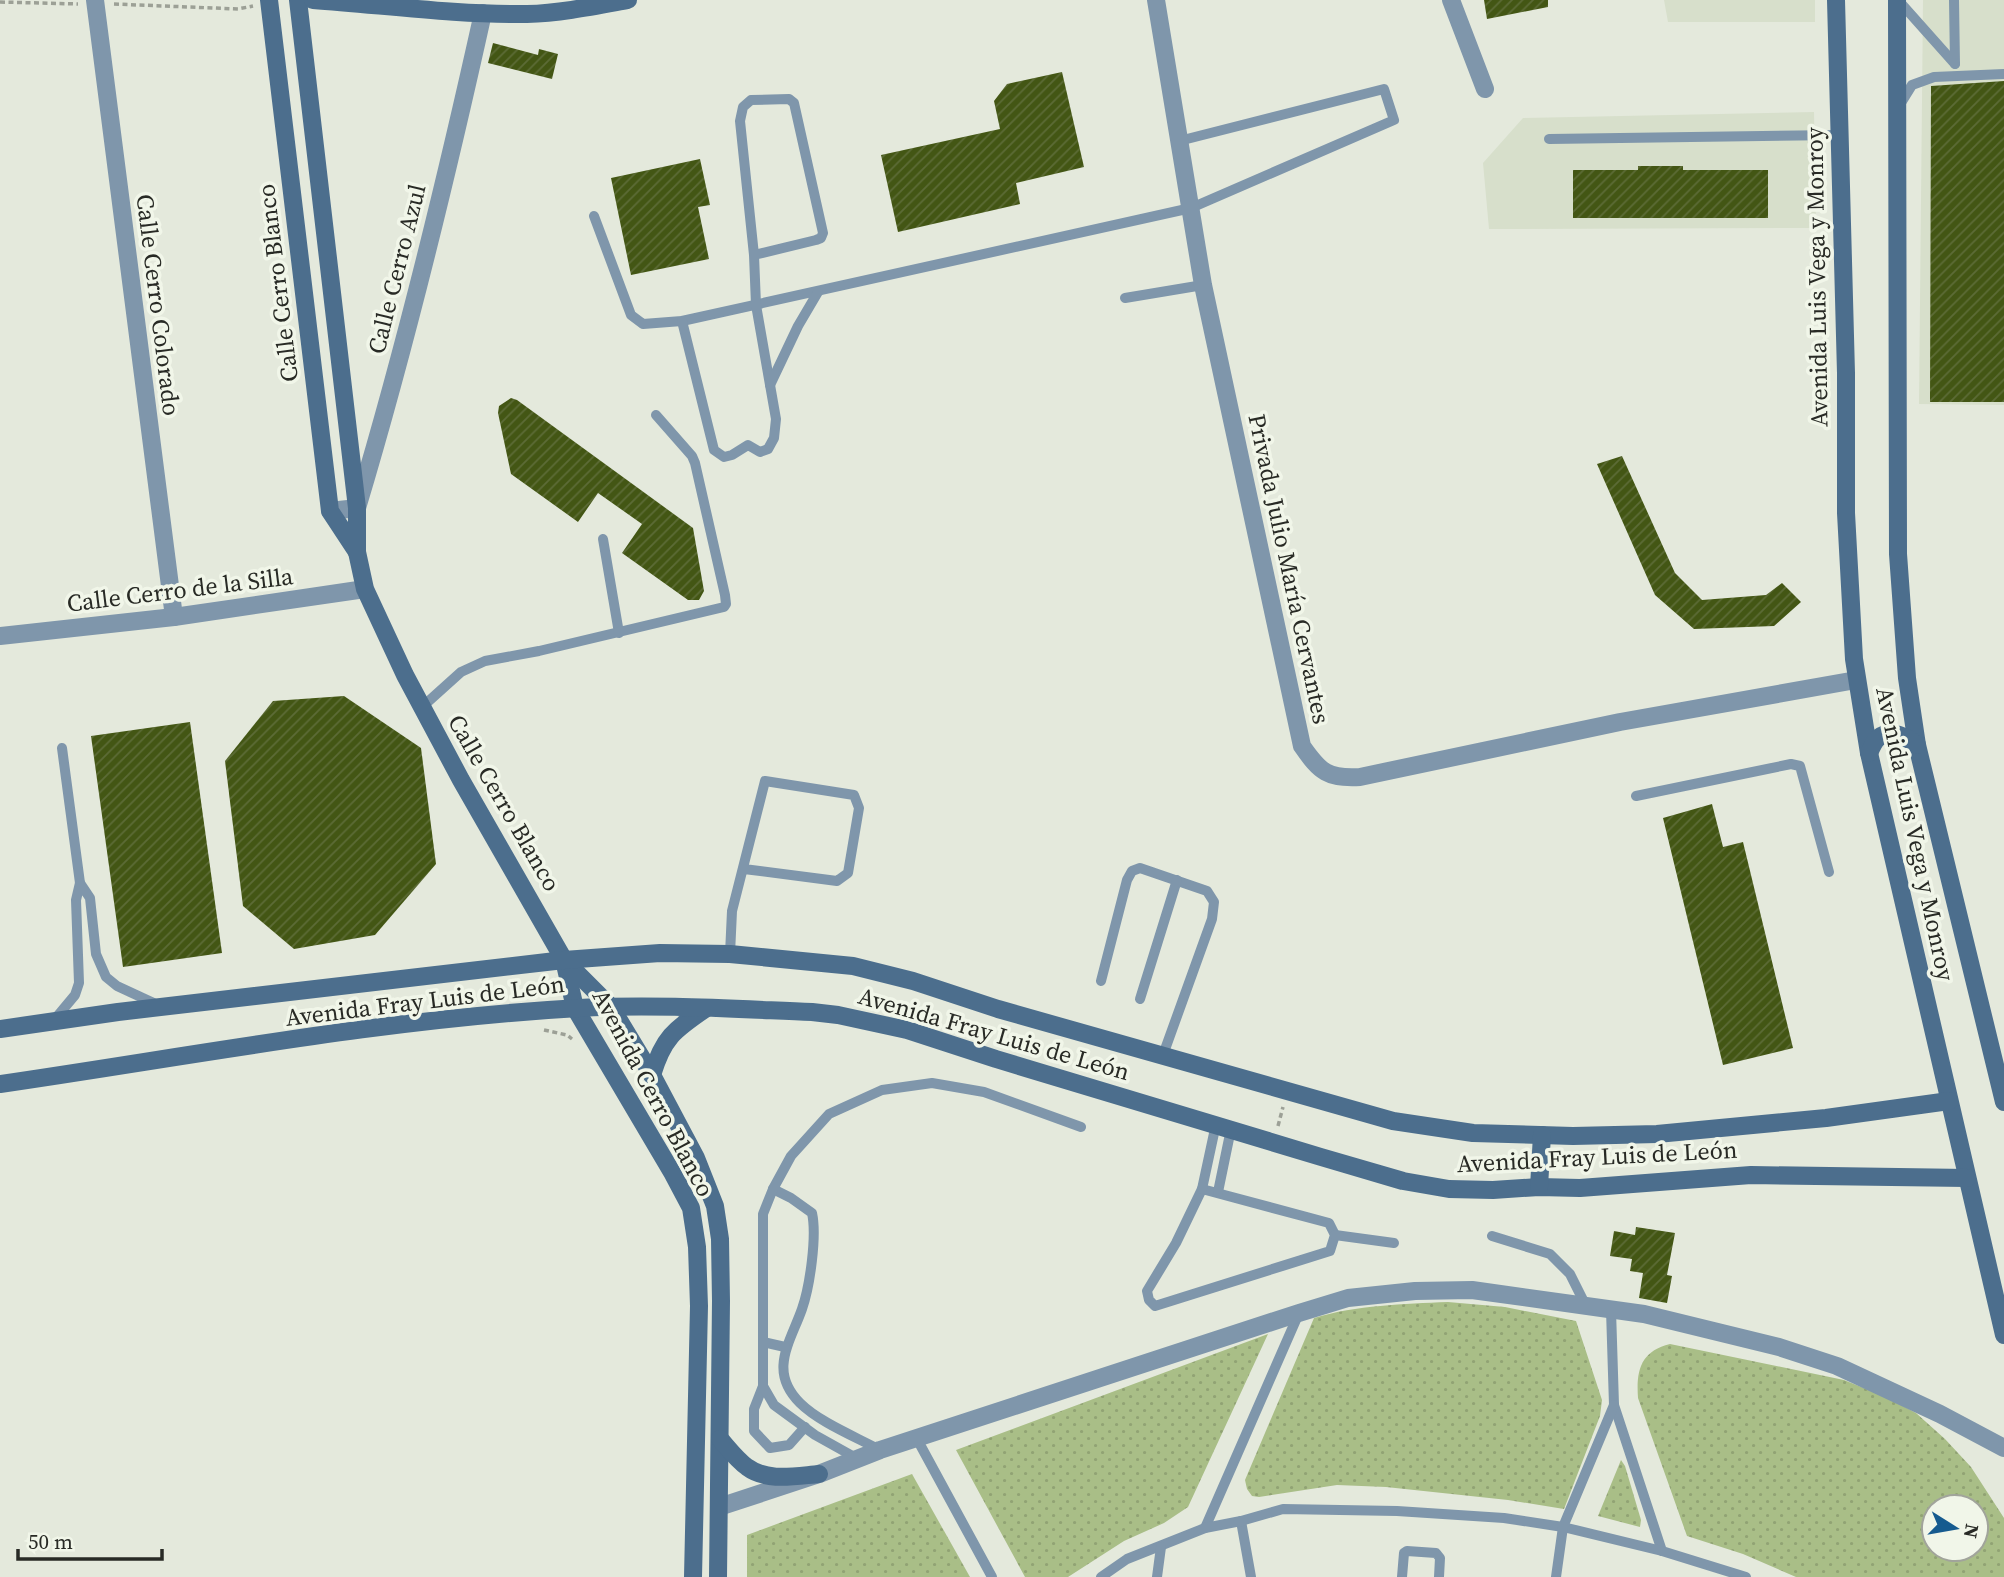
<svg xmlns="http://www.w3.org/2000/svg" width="2004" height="1577" font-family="'Source Serif 4',serif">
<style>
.built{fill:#d7dfcb}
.grass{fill:url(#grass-dots);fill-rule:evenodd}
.building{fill:url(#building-hatch)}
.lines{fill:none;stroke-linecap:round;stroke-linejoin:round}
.path{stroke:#9ca096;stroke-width:3.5;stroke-dasharray:5 3.5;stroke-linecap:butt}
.lane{stroke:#7f96ab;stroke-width:10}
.street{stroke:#7f96ab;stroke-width:18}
.secondary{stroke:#4c6e8d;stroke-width:18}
.labels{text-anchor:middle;stroke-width:7;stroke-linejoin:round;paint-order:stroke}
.street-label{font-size:24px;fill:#282a25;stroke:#f1f6e9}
</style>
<defs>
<pattern id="grass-dots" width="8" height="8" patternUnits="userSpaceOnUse" patternTransform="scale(1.75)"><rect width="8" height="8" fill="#a9be87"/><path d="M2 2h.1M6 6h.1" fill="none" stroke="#91a374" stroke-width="1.8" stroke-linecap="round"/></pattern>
<pattern id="building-hatch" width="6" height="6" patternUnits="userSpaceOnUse" patternTransform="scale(1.75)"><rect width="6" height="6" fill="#435614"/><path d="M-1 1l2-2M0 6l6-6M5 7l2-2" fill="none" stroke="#5c6b36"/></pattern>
</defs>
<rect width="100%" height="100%" fill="#e4e9dc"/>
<g class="built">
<polygon points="1664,0 1815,0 1815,22 1668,22"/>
<polygon points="1923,0 2004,0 2004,405 1919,404"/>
<polygon points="1814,112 1816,228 1489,229 1483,163 1523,118"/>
</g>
<g class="grass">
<path d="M1448,1302L1505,1307L1576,1321L1602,1400L1600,1416L1564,1509L1508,1500L1386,1487L1337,1485L1259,1497L1252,1496L1247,1489L1245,1480L1314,1318C1357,1305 1403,1304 1448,1302Z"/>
<polygon points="1268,1334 1188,1507 1164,1523 1124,1541 1068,1577 1025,1577 956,1450"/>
<path d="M1670,1344L1844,1380L1886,1397L1916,1413L1945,1439L1971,1467L2004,1518V1577H1796L1743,1554L1687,1536L1638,1398C1636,1370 1641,1351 1670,1344ZM1934,1507H1976V1549H1934Z"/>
<polygon points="1621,1460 1625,1466 1641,1520 1640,1527 1598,1516"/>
<polygon points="912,1474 970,1577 747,1577 747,1535"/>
</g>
<g class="building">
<polygon points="1484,0 1548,0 1548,7 1487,19"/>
<polygon points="493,43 538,55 539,49 558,54 552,79 488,63"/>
<polygon points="1062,72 1084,167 1016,183 1020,204 898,232 881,155 1000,129 994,101 1007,84"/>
<polygon points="2004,81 2004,402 1930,402 1931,86"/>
<polygon points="700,159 710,205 698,207 709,259 631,275 611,178"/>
<polygon points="1638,166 1683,166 1683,170 1768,170 1768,218 1573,218 1573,170 1638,170"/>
<polygon points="511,398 517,400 693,528 704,591 699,600 688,600 622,553 642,524 598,493 578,522 511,474 498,413 499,406"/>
<polygon points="1622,456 1675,573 1702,600 1766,595 1782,583 1801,602 1774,626 1694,629 1655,595 1597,464"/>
<polygon points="344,696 421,748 436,864 375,935 294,949 243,906 225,761 273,701"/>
<polygon points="190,722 222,953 123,967 91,736"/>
<polygon points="1712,804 1723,847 1743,842 1793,1048 1723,1065 1663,818"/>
<polygon points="1636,1227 1675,1233 1667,1275 1672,1276 1667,1303 1639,1298 1643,1273 1630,1271 1632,1259 1610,1256 1614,1231 1635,1235"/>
</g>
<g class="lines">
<g class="path">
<polyline points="0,2 78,4"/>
<polyline points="114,4 238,9 253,6"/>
<polyline points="544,1030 567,1035 572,1039"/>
<polyline points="1278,1126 1283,1107"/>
</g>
<g class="lane">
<polyline points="1898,0 1955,64"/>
<polyline points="1954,0 1955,64"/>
<polyline points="1899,106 1912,85 1934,77 2004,74"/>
<polyline points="1549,139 1838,135"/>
<polyline points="594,216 631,315 643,324 682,321 1191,208 1394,120 1384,89 1179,141"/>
<polyline points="1125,298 1203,285"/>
<polyline points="682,321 714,450 724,457 732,455 748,445 760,452 768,449 774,438 776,419 756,305 754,255 740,121 743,107 751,100 789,99 794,103 823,233 821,238 816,240 754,255"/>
<polyline points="770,385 798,326 818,292"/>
<polyline points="603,539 619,633"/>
<polyline points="421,708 461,672 485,661 539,651 724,607 726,604 725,595 695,463 692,456 656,415"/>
<polyline points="62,748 80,883"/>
<polyline points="1636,796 1791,764 1800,766 1829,872"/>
<polyline points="730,954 732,911 765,781 854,795 859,808 848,873 837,881 744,869"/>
<polyline points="1101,981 1127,880 1132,871 1140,868 1207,891 1214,902 1212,919 1163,1055"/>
<polyline points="1140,999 1177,880"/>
<polyline points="55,1019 75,995 79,983 76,900 80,883 90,898 96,954 106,977 117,986 158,1005"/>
<path d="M773,1189L791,1198L812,1213C817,1236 810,1286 802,1309C790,1343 768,1371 800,1403C819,1422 856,1437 880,1450"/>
<polygon points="1202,1189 1329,1223 1335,1235 1330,1251 1155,1306 1149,1300 1147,1291 1176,1243"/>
<polyline points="1202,1189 1216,1124"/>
<polyline points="1218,1192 1231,1129"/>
<polyline points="1335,1235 1394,1243"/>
<polyline points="1492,1236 1550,1254 1570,1274 1586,1306"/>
<polyline points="1611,1310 1614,1405 1662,1551"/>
<polyline points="763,1342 785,1347"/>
<polyline points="763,1386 754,1409 754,1431 770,1448 789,1445 805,1427"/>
<polyline points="917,1439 992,1577"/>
<polyline points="858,1459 815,1435 774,1405 763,1386 763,1214 773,1189 791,1156 829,1114 882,1090 932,1083 984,1092 1081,1127"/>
<polyline points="1241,1521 1251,1577"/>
<polyline points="1205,1528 1299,1313"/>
<polyline points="1101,1577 1127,1559 1205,1528 1241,1521 1283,1509 1397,1511 1504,1518 1563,1527 1662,1551 1746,1577"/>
<polyline points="1157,1577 1161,1547"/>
<polyline points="1402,1577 1404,1553 1407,1551 1436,1553 1440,1558 1439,1577"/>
<polyline points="1556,1577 1563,1527 1614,1405"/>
</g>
<g class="street">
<polyline points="95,0 174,617"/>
<path d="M1156,0L1203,285L1302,746C1320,772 1328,779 1360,777L1620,722L1856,680"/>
<polyline points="1451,0 1485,89"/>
<path d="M330,511L357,508C406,345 446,180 483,13"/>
<polyline points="0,636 174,617 365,589"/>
<polyline points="719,1507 819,1474 880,1450 1299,1313 1348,1298 1415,1291 1472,1290 1644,1314 1779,1347 1837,1366 1940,1414 2004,1448"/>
</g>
<g class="secondary">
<polyline points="269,0 330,511 357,552"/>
<polyline points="298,0 357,508 357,552 365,589 405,675 461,780 564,960 575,1008 673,1174 691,1208 697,1247 699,1306 693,1577"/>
<path d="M313,0C384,5 456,15 527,14C561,13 595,6 628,0"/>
<polyline points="1836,0 1846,373 1846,513 1854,659 1869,753 2004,1335"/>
<polyline points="1897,0 1898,554 1907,678 1917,745 2004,1102"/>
<path d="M1869,753C1871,749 1874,741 1878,738C1890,728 1907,737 1917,745"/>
<polyline points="564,960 611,1007 652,1075 696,1158 715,1206 720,1239 721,1301 718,1577"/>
<polyline points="0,1029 118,1012 564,960 660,953 730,954 853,966 913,981 998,1009 1393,1121 1473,1133 1573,1136 1657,1134 1826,1118 1949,1101"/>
<path d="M652,1075C663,1038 674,1030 705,1009"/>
<path d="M0,1084C192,1056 384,1019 579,1008C656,1004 735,1009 812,1012L838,1015L907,1030L996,1059L1321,1157L1403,1181L1449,1189L1493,1190L1539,1187L1580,1188L1751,1175L1967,1178"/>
<polyline points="1539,1187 1542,1135"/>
<path d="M720,1439C728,1448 737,1460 747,1467C767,1482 795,1476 819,1474"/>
</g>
</g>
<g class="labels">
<g class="street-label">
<text transform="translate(397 269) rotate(-76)" y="8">Calle Cerro Azul</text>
<text transform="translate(1817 277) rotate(-91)" y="8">Avenida Luis Vega y Monroy</text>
<text transform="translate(278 283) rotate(-97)" y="8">Calle Cerro Blanco</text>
<text transform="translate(158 305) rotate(83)" y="8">Calle Cerro Colorado</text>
<text transform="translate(1289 569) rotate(78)" y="8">Privada Julio María Cervantes</text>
<text transform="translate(180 590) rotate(-7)" y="8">Calle Cerro de la Silla</text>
<text transform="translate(504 803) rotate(60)" y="8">Calle Cerro Blanco</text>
<text transform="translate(1915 834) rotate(78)" y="8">Avenida Luis Vega y Monroy</text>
<text transform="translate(425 1001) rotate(-7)" y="8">Avenida Fray Luis de León</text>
<text transform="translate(994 1034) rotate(16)" y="8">Avenida Fray Luis de León</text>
<text transform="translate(653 1093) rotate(62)" y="8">Avenida Cerro Blanco</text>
<text transform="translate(1597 1157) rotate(-3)" y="8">Avenida Fray Luis de León</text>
</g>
</g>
<g transform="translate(1955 1528) rotate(101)"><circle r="33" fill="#f1f6e9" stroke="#a1a49b" stroke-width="2"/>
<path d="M0-5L12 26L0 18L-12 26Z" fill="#165b8f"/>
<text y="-10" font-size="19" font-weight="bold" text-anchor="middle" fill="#282a25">N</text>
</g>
<path d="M18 1549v10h144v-10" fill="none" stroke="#282a25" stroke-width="3.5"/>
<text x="28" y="1549" font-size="21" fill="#282a25" stroke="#f1f6e9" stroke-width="5" paint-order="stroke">50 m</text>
</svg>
